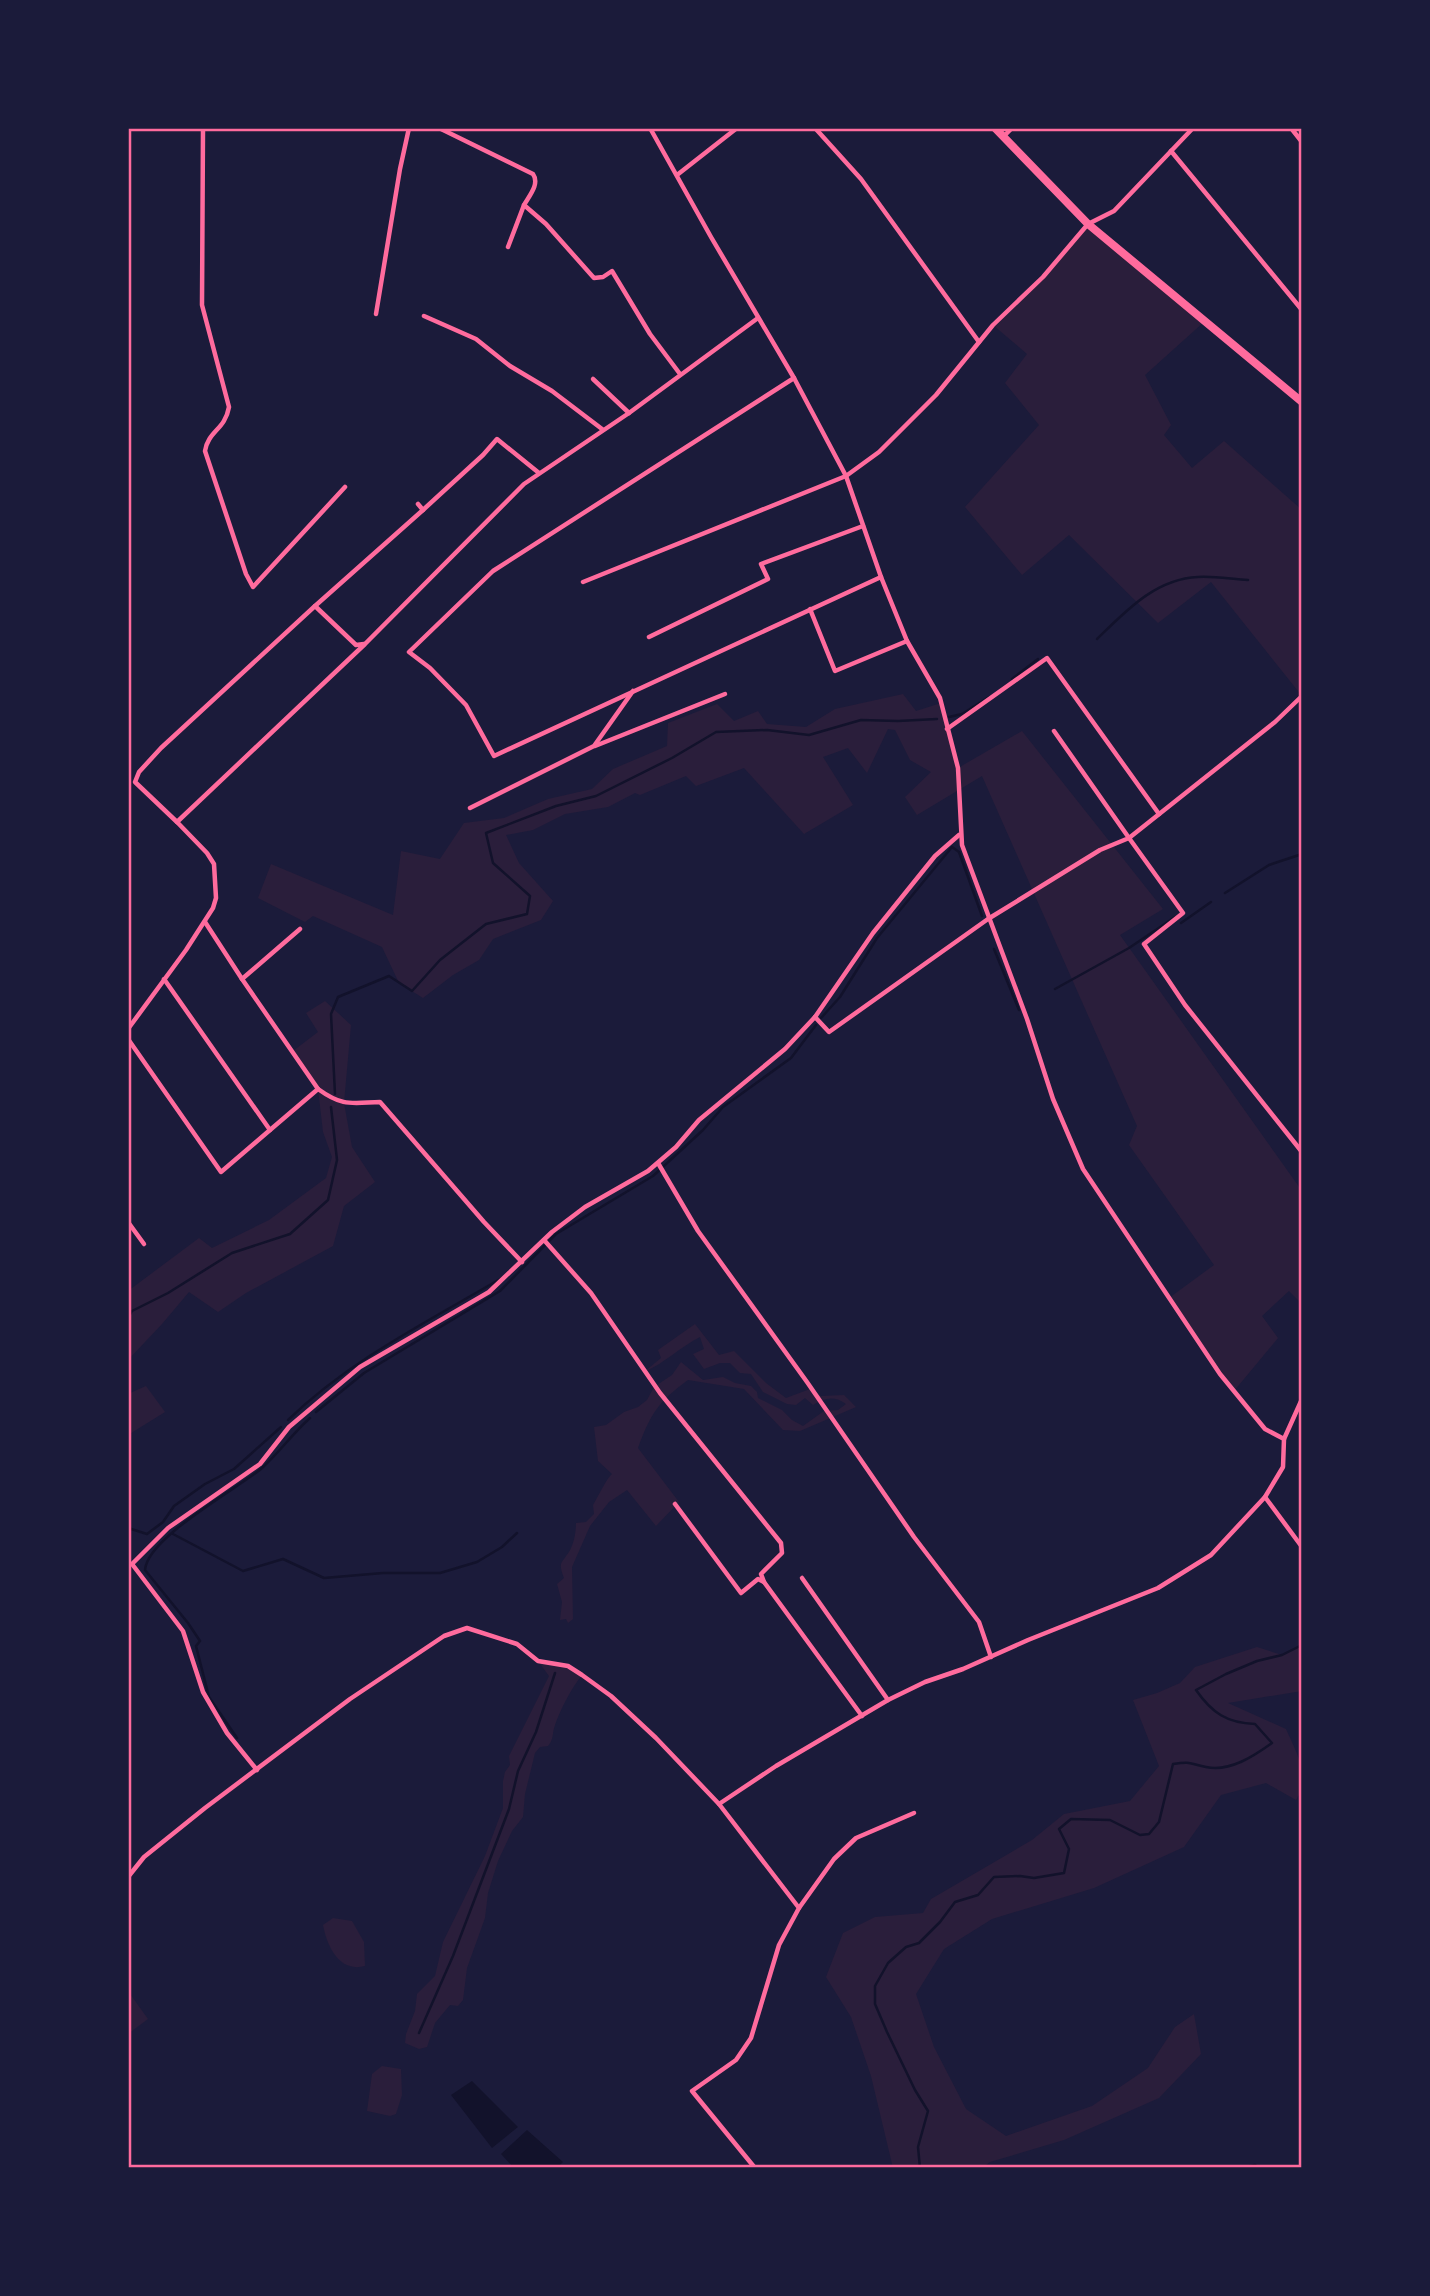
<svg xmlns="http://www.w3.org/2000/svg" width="1430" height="2296" font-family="'Roboto Condensed',sans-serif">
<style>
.green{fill:#2a1e3b}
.water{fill:#12122b}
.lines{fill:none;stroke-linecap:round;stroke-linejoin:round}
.stream{stroke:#12122b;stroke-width:2.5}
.minor{stroke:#ff6b9d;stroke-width:4.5}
.trunk{stroke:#ff6b9d;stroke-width:8}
.neatline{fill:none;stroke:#ff6b9d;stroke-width:2.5}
</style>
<rect width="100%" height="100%" fill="#1b1b3a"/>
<g class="green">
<polygon points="1088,224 1205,321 1145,375 1171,425 1164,435 1192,468 1224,441 1302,510 1302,696 1211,582 1158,623 1069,535 1022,575 965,507 1039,425 1005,383 1027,354 993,325 1017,303"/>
<polygon points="903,694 916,711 941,703 958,768 1022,731 1163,909 1120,935 1302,1191 1302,1304 1289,1291 1262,1316 1278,1338 1234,1391 1169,1298 1214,1265 1129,1145 1137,1126 982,776 917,815 905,797 931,772 910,760 895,730 888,729 867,773 848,748 823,757 853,805 804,834 744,768 696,786 686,776 640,795 635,793 608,807 565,814 533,830 506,835 519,863 553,901 541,920 493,939 479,960 453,975 423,998 399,983 382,947 313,916 305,922 258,898 271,864 393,915 401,851 440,859 464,823 504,818 548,799 592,789 613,769 667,746 668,723 717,704 734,721 758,711 767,724 806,727 835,709"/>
<polygon points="325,1001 351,1025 344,1103 352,1147 375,1182 344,1206 333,1246 246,1293 218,1312 189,1292 162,1324 128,1360 128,1291 199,1238 212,1248 269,1220 326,1178 332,1157 323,1132 318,1089 293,1051 318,1032 306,1013"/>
<path d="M695,1324L719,1355L734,1351L766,1383L786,1398L810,1389L821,1396L844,1395L856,1407L800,1431L783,1430L744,1389L688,1380C658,1402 651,1413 638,1448L679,1502L656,1526L627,1490L609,1502L590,1526L572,1567L573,1619L568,1623L566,1619L560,1620L562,1602L557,1584L564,1578C558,1562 561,1564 569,1552C574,1544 576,1532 576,1523L586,1522L594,1514L593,1505C598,1497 606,1479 612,1474L598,1461L594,1427L606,1425L624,1412L638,1407L647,1400L654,1387L672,1375L681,1362L703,1380L723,1377L735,1383L751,1386L757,1392L758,1398L782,1410L792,1420L803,1426L824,1411L838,1410L846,1404C835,1396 825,1397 813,1405L805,1398L796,1405L787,1404L763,1392L751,1374L740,1373L730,1363H720L704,1369L693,1354L704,1349L700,1337C680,1347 665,1363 644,1372L661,1358L658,1350Z"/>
<polygon points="146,1386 165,1412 128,1435 128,1394"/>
<path d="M1302,1645V1691L1228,1703L1286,1729C1296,1752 1311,1776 1296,1800L1266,1783L1221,1795L1184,1847L1094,1888L992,1919L944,1949L916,1994L934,2047L966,2109L1006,2136L1092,2106L1148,2068L1175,2027L1194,2014L1201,2054L1159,2098L1064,2140L990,2162L982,2168H893L871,2076L851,2017L826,1977L843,1933L875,1917L923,1913L931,1899L1032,1840L1064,1814L1130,1801L1159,1766L1133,1700L1157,1693L1180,1683L1195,1667L1257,1647L1282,1655Z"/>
<path d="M538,1661L568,1666L582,1675C571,1689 561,1708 555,1725C552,1733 554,1739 548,1746L540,1747L535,1753L525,1794L523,1817L512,1831L498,1861L488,1893L485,1918L467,1968L463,2000L458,2006L450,2005L435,2023L427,2047L419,2049L405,2043L406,2034L415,2011L417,1994L435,1976L443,1942L485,1856L503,1808V1781L505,1772L510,1765L509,1756L549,1676Z"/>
<path d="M333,1918L352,1921L364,1942L365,1966C339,1973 327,1946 323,1925Z"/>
<polygon points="128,1991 148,2019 128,2034"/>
<polygon points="382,2066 401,2069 402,2095 396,2114 390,2116 367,2111 372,2074"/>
</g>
<g class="water">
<polygon points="472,2081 518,2127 492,2148 451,2095"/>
<polygon points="527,2130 563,2162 557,2168 514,2168 501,2154"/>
</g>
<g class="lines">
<g class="stream">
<path d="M1097,639C1126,611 1155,579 1198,577C1214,576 1231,579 1248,580"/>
<polyline points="1012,679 1038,659"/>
<polyline points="949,717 962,714 989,697"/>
<polyline points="1225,893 1269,865 1302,854"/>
<polyline points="1181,923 1211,902"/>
<polyline points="994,949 1019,1010"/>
<polyline points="1055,989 1129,948 1175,917"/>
<polyline points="821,1018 840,997 877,938 952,847 959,852 982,916"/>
<polyline points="335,1094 331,1014 338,997 389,976 412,991 440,960 486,924 527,914 530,896 493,863 486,833 556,806 596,796 672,758 716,732 767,730 809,735 861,720 898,721 937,719"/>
<polyline points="128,1318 132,1311 168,1293 232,1253 290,1234 328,1200 337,1160 331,1107"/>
<polyline points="316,1412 364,1373 500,1291 556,1234 653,1176 703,1130 723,1107 791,1058 816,1025"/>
<path d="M288,1420C350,1360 427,1322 500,1279"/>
<polyline points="128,1528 147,1534 163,1522 174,1506 205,1484 234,1469 281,1427"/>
<polyline points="173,1534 243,1571 283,1559 324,1578 383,1573 440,1573 477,1562 502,1547 517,1533"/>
<path d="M237,1738L209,1697L196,1646L200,1641L188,1623L145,1570C147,1538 235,1490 261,1469C279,1453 292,1434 310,1418"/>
<polyline points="419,2033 453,1956 509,1809 518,1771 536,1732 555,1673"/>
<path d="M920,2168L918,2147L928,2111L915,2090L887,2032L875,2004V1986L888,1963L906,1947L919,1943L940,1922L955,1902L978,1895L994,1877L1020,1876L1034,1878L1064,1873L1069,1849L1059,1829L1071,1819L1110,1820L1140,1835L1149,1834L1159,1822L1173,1764C1193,1761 1189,1764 1206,1767C1230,1772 1254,1756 1272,1743L1255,1724C1227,1723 1212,1713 1196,1690L1226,1674L1257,1661L1282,1655L1302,1645"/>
<polyline points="1241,2168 1255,2165 1259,2168"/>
<polyline points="1301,2168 1302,2168"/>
</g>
<g class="minor">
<path d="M203,128L202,305L229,407C225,430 208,431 205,451L246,574L253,587L345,487"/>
<path d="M439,128L533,174C540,184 529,196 524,205L546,224L594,278L603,277L612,271L650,334L680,374"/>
<polyline points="650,128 711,237 794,378 846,476 881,577 907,641 940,698 958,768 962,845 1027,1019 1053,1099 1083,1169 1220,1374 1265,1429 1284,1439 1283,1467 1265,1497 1211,1555 1158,1588 1028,1640 963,1669 925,1682 888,1700 776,1766 719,1804 799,1908 779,1945 751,2038 736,2060 692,2091 755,2168"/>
<polyline points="815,128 861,179 979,342"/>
<polyline points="1291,128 1302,142"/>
<polyline points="1003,137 1012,128"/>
<polyline points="1171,151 1302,310"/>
<polyline points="677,175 737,128"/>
<polyline points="508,247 524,205"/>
<polyline points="376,314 400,169 409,128"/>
<polyline points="424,316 476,339 510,366 552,391 602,429"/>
<polyline points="794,378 493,571 409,652 430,668 466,705 494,756 881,577"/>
<polyline points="593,379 629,413"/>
<polyline points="418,504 423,510 483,455 497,439 539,473"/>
<polyline points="583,582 846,476 879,452 936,395 993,325 1043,277 1088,224 1114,211 1193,128"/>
<polyline points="315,606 423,510"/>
<polyline points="810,609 835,671 907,641"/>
<polyline points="649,637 768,579 761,564 863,526"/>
<polyline points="1302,696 1275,722 1129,838 1183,913 1144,944 1185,1005 1302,1152"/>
<polyline points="947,729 1047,658 1159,814"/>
<polyline points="595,746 725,694"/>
<polyline points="470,808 594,746 633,691"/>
<polyline points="177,822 135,782 139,772 161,748 315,606 356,645 364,644"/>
<path d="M205,922L242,979L318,1089C343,1107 351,1103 380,1102L484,1222L522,1262"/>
<polyline points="164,979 270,1130 318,1089"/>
<polyline points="242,979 300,929"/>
<polyline points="815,1017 829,1032 988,919 1100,850 1129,838 1054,731"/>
<polyline points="128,1029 186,950 213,908 216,898 214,864 207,853 177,822 365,644 524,484 629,413 758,318"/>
<polyline points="128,1039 221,1172 270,1130"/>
<polyline points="658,1163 698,1231 807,1382 914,1537 979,1622 991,1657"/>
<polyline points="128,1222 144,1244"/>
<polyline points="544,1240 591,1293 660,1393 781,1543 782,1553 761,1574 764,1582"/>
<polyline points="1284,1439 1302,1399"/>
<polyline points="1265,1497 1302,1547"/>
<polyline points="675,1504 741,1593 758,1579 764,1582 862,1716"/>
<polyline points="802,1578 888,1700"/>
<polyline points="257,1770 227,1733 203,1692 183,1631 132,1564 168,1528 260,1464 289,1427 360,1367 489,1292 552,1232 585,1207 648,1171 676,1147 699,1120 785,1049 815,1017 873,933 935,856 959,835"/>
<polyline points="128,1877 144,1857 205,1808 350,1699 444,1636 467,1628 517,1644 538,1661 568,1666 582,1675 611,1696 656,1738 719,1804"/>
<polyline points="799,1908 834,1859 856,1838 914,1813"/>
</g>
<polyline class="trunk" points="995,128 1088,224 1302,402"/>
</g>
<rect width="1430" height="2296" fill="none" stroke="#1b1b3a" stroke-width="259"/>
<rect x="130" y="130" width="1170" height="2036" class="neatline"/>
</svg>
